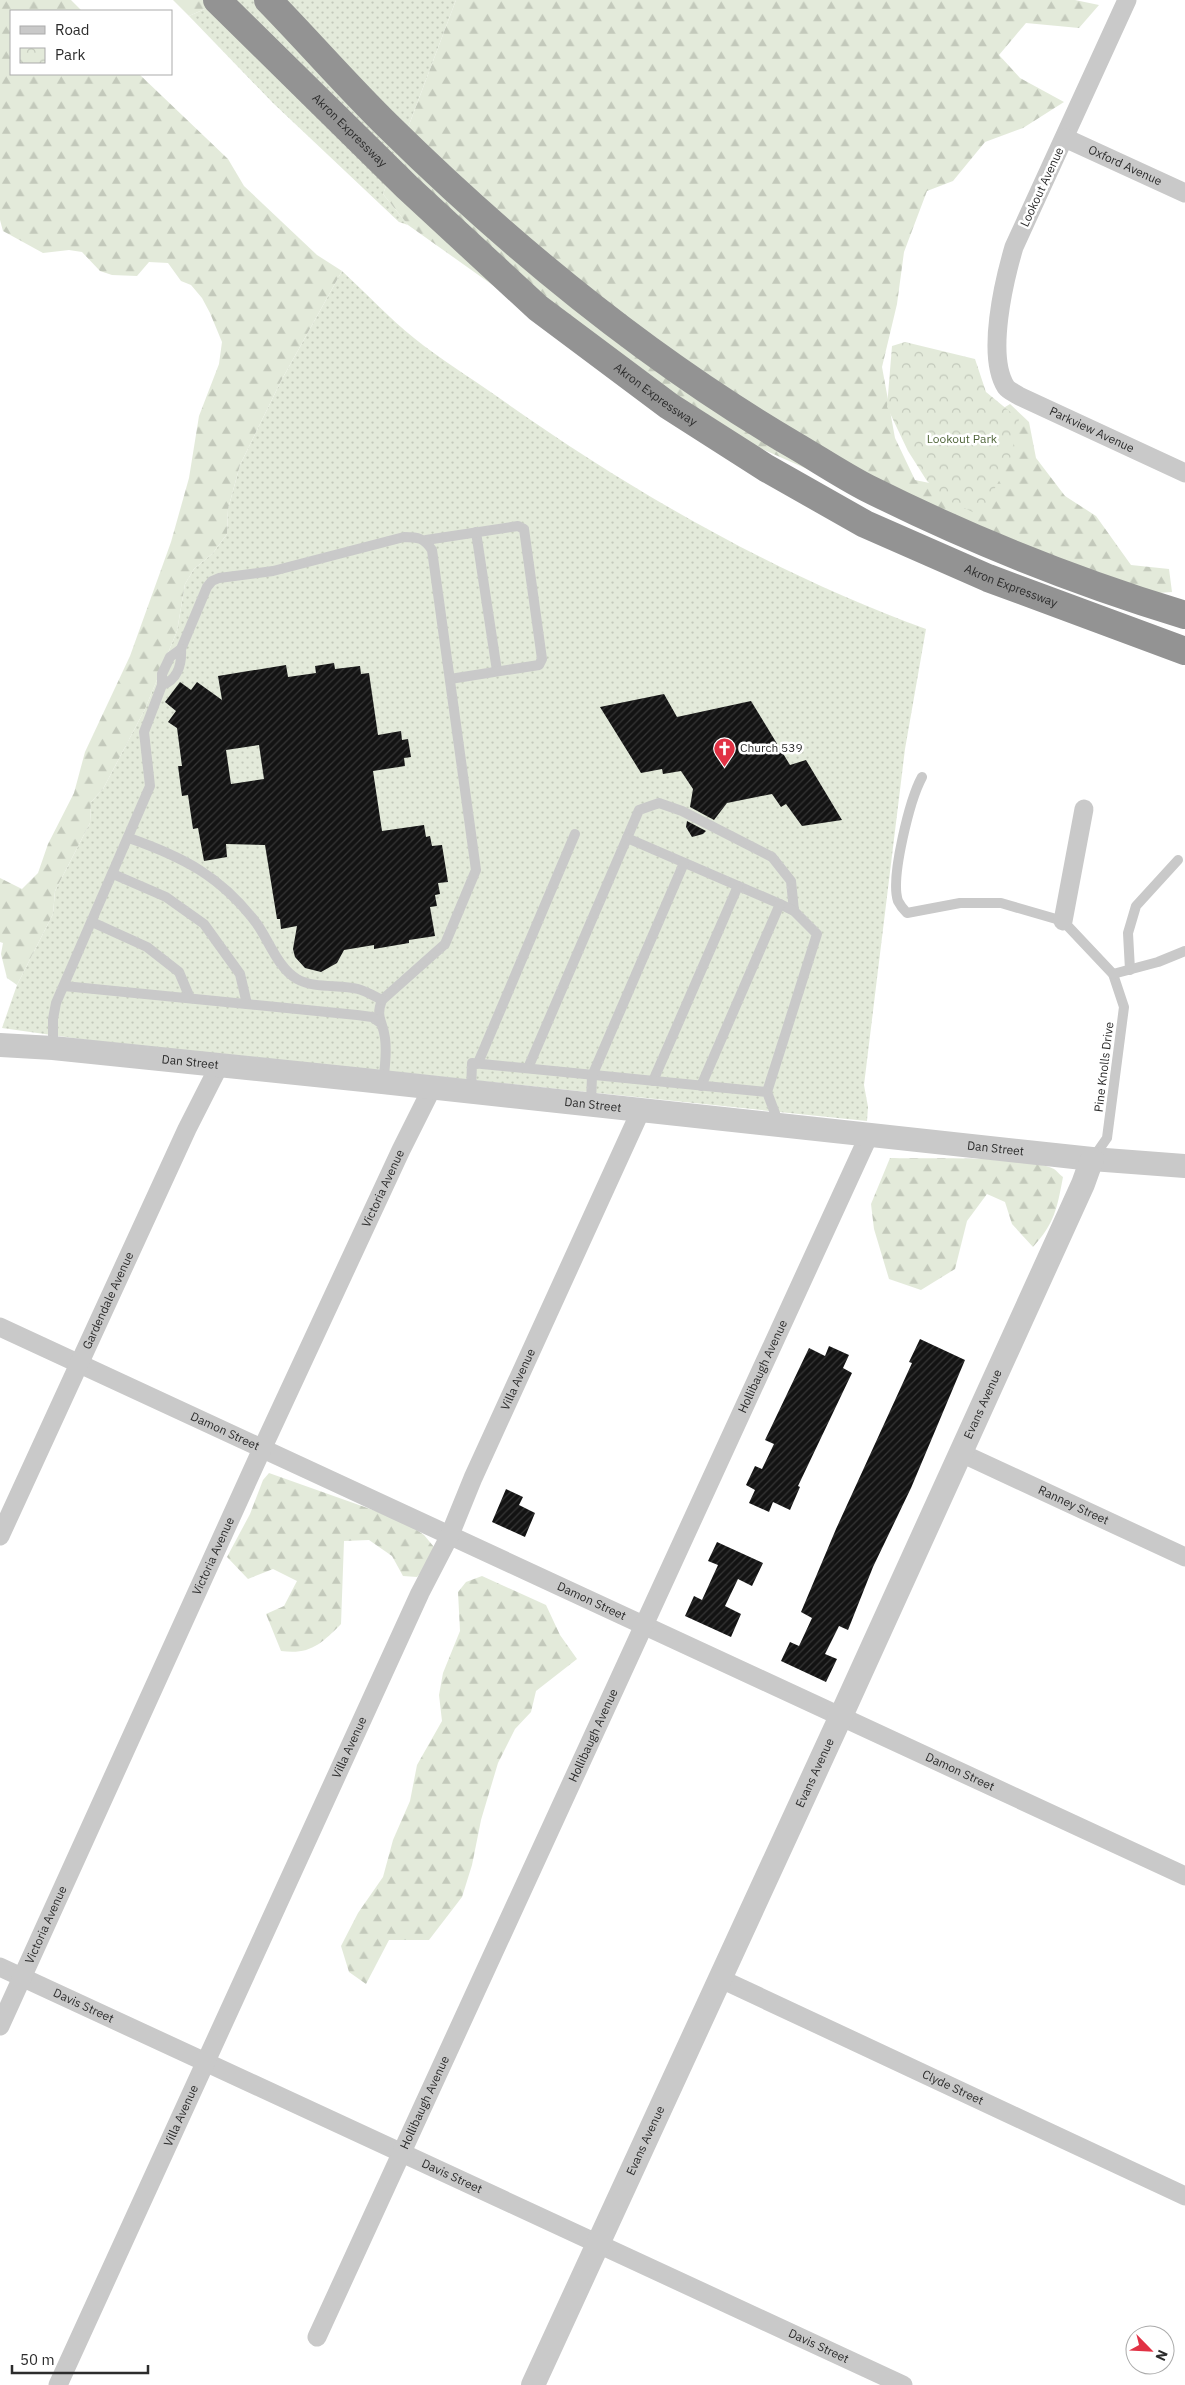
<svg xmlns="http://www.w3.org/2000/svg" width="1185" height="2385" font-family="'IBM Plex Sans',sans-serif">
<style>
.grass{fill:url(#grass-dots)}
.forest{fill:url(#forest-firs)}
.park{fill:url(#park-crowns)}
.building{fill:url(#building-hatch);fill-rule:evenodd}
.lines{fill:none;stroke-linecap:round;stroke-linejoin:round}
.service{stroke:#c9c9c9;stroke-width:10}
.minor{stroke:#c9c9c9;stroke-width:19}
.tertiary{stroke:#c9c9c9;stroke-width:24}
.motorway{stroke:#939393;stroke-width:28}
.labels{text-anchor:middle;stroke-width:5;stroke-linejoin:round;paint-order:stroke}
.street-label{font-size:12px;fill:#2c2c2c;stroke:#fff}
.park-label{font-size:12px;fill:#51673b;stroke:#fff}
.poi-label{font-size:12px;fill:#2c2c2c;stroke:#fff;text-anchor:start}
</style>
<defs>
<pattern id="grass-dots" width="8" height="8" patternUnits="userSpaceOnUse" patternTransform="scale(1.25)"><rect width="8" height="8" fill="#e3eada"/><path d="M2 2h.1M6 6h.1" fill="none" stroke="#c3c9bb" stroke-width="1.8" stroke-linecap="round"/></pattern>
<pattern id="forest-firs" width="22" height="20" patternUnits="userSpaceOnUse" patternTransform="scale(1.25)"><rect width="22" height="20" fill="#e3eada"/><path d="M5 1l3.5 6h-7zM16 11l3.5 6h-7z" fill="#c3c9bb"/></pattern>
<pattern id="park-crowns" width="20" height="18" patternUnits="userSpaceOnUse" patternTransform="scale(1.25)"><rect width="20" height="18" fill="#e3eada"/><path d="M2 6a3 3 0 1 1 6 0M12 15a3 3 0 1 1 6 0" fill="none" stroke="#c3c9bb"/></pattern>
<pattern id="building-hatch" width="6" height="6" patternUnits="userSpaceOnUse" patternTransform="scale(1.25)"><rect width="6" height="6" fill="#131313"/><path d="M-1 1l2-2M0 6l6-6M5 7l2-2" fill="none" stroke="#363636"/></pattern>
</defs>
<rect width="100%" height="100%" fill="#fff"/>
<g class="grass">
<polygon points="225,0 456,0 383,194 408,225 399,222 273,103 189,16"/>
<path d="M342,271C366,293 389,318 414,338C440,359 468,376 495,395C629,490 772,573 926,629L905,749L864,1085L868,1107L867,1121L94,1041L2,1028L17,985L53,914L55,891L90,823L91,802L103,789L145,709L177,631L185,584L194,569L213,553L227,534L228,509L240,465L281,381Z"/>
</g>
<g class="forest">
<polygon points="0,0 71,0 82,11 11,11 11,74 139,74 228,159 244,186 317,255 342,271 281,381 240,465 228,509 227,534 213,553 194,569 185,584 177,631 145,709 103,789 91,802 90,823 55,891 53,914 17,985 7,978 1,954 3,943 0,942 0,878 22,889 38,873 48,844 74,793 85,752 130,656 171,542 189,478 199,416 219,364 222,342 210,313 202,298 191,285 181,281 168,263 149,262 137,276 112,275 100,271 82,252 69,250 43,253 3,231 0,220"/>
<polygon points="173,0 225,0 189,16"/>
<polygon points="456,0 1075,0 1099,5 1079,28 1026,23 999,55 1020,78 1064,102 1023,128 985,142 953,181 927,191 904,252 897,304 882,367 895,438 915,480 949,487 989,417 1010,404 1029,422 1036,458 1065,496 1096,516 1131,565 1169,569 1172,592 1144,594 868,496 746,442 508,296 408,225 383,194"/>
<path d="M890,1158C926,1159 1024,1155 1054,1169C1057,1171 1060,1175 1063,1177C1057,1208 1055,1223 1033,1247L1012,1224L1005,1202L987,1194L967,1221L955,1269L921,1290L889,1279L874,1229L871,1204Z"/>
<path d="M269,1473L404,1521L424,1535L434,1547L427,1566L417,1577L403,1576L392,1556L369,1540L344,1541L341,1624C321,1644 310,1655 281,1651L266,1614L284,1606L297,1581L273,1569L248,1579L227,1557L250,1514L263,1480Z"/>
<polygon points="482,1576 546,1605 560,1635 577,1659 536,1691 531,1712 515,1729 498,1763 481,1820 472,1865 462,1897 429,1940 389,1940 366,1984 349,1972 341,1946 358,1913 383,1877 393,1840 410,1801 417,1765 442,1721 439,1695 443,1673 460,1631 458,1592 466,1582"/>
</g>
<polygon class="park" points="905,342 975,359 986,392 1019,419 1009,464 979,515 947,500 927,481 908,451 887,407 892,346"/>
<g class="building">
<path d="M334,663L335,669L360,666L361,674L369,673L378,735L401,731L402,740L408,739L411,757L404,758L405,766L373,771L382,831L424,825L426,837L430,836L432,846L442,845L448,882L438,883L440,894L435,895L437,906L430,907L435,936L409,940V943L374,949V945L344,950L337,963L321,972L305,968L295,957L293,949L297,926L281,929L280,919H277L265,845L226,844L227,857L204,861L198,828L193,829L188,795L182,796L178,766H182L177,728L168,722L176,711L165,702L180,682L191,690L197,682L222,700L218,676L286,665L288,677L316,673L315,666ZM259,745L264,779L231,784L226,750Z"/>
<polygon points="664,694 677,717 751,701 790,765 806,760 842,820 802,826 786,804 781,807 772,794 727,803 714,820 690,807 693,789 681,771 663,774 662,769 641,773 600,707"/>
<polygon points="687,821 706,831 703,834 692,837 686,827"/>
<polygon points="920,1339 965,1360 911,1488 873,1567 848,1630 839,1626 825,1654 837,1659 826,1682 781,1661 790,1642 799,1646 812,1618 801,1612 836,1529 912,1363 909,1362"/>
<polygon points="829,1346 849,1355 843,1368 852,1373 798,1486 800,1487 790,1510 773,1502 769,1512 749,1503 755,1490 746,1485 755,1466 762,1469 774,1444 765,1440 809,1348 825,1356"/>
<polygon points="506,1489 523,1497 519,1505 535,1513 525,1537 492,1522"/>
<polygon points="717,1542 763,1563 752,1586 738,1579 725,1606 741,1614 731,1637 685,1616 694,1596 702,1600 718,1565 708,1561"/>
</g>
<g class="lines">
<g class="service">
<polyline points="476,532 497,671"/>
<polyline points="426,540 518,526 524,529 542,659 539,665 450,679"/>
<path d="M181,649L207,587L212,581L219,578L273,571L404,537C418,537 424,538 432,550L476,870L445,944L382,1000C375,1018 383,1021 385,1038C387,1053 385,1068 383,1082"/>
<path d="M922,777C910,799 890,878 898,901C900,905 904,910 907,913L960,903H1001L1063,921L1113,974L1124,1007L1107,1138L1093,1158"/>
<path d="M129,838C183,857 221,876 257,924C269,941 278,968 297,979C315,989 339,984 358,989C366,991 374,996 382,1000"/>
<polyline points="627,838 639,810 659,803 682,811 772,857 791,881 794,911"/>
<polyline points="113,874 166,897 204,924 240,974 247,1004"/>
<polyline points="92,922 147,947 179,972 190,998"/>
<polyline points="1130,970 1128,933 1136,906 1178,860"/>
<polyline points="1113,974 1158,962 1185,951"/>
<polyline points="64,986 357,1015 372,1017 379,1022"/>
<path d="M53,1048V1019L56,1003L150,786L144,732L162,685V674L170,657L181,649C182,665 177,680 162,685"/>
<polyline points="478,1063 575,834"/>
<polyline points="528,1068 627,838 780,904 794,911 817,934 767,1092"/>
<polyline points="653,1081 738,886"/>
<polyline points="701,1086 780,904"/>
<polyline points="471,1092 472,1063 767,1092 779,1124"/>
<polyline points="591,1104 592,1076 684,863"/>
</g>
<g class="minor">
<path id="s1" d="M1127,0L1014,247C1004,281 986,356 1006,387C1009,391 1015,393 1019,396L1185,473"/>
<path id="s2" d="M1065,138L1185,193"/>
<polyline points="1063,921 1084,809"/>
<path id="s3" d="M0,1327L1185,1876"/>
<path id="s4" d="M961,1453L1185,1557"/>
<path id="s5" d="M0,1536L187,1129L219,1066"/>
<path id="s6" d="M0,1967L903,2385"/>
<path id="s7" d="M721,1979L1185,2196"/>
<path id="s8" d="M0,2026L262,1449L401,1150L432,1088"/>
<path id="s9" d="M317,2337L870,1133"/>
<path id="s10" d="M58,2385L420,1593L449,1537L473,1478L641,1110"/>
</g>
<g class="tertiary">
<path id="s11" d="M0,1045L53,1048L364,1080L1092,1159L1185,1166"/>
<path id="s12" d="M533,2385L841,1716L1083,1184L1092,1159"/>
</g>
<g class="motorway">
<path id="s13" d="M217,0L407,187L538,308L669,406L766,468L865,524L988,578L1185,651"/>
<path d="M268,0C309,42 347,86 388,126C511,247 646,358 794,445C818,459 842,475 867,488C969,539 1076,582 1185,615"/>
</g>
</g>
<defs>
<symbol id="church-pin" viewBox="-11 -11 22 30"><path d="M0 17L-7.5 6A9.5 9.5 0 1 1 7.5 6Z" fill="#e13144" stroke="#fff"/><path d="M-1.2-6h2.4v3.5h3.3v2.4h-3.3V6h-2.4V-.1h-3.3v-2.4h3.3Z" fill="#fff"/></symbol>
</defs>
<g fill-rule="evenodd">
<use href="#church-pin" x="712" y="736" width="25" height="34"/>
</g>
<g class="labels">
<g class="street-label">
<text dy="4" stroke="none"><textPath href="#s13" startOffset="186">Akron Expressway</textPath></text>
<text dy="4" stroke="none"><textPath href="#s2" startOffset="66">Oxford Avenue</textPath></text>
<text transform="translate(1042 187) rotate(-65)" y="4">Lookout Avenue</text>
<text dy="4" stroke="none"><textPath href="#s13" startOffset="591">Akron Expressway</textPath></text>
<text dy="4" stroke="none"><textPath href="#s1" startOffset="511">Parkview Avenue</textPath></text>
<text dy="4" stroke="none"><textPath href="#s13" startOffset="996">Akron Expressway</textPath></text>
<text dy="4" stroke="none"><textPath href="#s11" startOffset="191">Dan Street</textPath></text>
<text transform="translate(1104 1067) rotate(-83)" y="4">Pine Knolls Drive</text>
<text dy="4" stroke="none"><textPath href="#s11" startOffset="596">Dan Street</textPath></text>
<text dy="4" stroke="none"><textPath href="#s11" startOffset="1001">Dan Street</textPath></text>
<text dy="4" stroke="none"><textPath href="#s8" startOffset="921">Victoria Avenue</textPath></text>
<text dy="4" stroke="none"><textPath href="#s5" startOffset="259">Gardendale Avenue</textPath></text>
<text dy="4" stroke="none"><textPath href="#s9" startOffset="1068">Hollibaugh Avenue</textPath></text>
<text dy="4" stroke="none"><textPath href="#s10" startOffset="1106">Villa Avenue</textPath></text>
<text dy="4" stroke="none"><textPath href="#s12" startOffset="1079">Evans Avenue</textPath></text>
<text dy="4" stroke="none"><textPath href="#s3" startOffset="248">Damon Street</textPath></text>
<text dy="4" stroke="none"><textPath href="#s4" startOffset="124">Ranney Street</textPath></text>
<text dy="4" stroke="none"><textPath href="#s8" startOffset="516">Victoria Avenue</textPath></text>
<text dy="4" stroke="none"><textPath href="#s3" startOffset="652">Damon Street</textPath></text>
<text dy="4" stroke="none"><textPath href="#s9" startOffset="662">Hollibaugh Avenue</textPath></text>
<text dy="4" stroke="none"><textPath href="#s10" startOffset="701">Villa Avenue</textPath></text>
<text dy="4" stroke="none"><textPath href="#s3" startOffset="1058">Damon Street</textPath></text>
<text dy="4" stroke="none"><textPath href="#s12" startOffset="674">Evans Avenue</textPath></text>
<text dy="4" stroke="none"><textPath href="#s8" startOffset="111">Victoria Avenue</textPath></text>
<text dy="4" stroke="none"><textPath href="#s6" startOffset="92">Davis Street</textPath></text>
<text dy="4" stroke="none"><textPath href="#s7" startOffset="256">Clyde Street</textPath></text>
<text dy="4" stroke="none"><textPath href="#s9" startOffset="258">Hollibaugh Avenue</textPath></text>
<text dy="4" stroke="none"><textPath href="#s10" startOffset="296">Villa Avenue</textPath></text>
<text dy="4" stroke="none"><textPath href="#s12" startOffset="269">Evans Avenue</textPath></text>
<text dy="4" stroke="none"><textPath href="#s6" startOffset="498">Davis Street</textPath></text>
<text dy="4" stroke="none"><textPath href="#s6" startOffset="902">Davis Street</textPath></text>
</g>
<g class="park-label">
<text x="962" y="443">Lookout Park</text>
</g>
<g class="poi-label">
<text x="740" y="752">Church 539</text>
</g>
</g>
<rect x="10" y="10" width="162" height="65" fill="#ffffff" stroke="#ababab"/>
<rect x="20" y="26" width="25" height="8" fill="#c9c9c9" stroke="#ababab"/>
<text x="55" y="35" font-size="15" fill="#2c2c2c">Road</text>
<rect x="20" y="48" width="25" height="15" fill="url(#park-crowns)" stroke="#ababab"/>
<text x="55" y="60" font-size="15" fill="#2c2c2c">Park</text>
<g transform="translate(1150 2350) rotate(114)"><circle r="24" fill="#ffffff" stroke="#ababab"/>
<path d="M0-4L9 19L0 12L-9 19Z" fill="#e13144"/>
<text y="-8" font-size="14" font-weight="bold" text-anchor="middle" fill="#2c2c2c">N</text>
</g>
<path d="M12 2365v8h136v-8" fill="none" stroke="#2c2c2c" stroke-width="2.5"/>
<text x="20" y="2365" font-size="15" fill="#2c2c2c" stroke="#ffffff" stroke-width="4" paint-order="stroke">50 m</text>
</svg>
